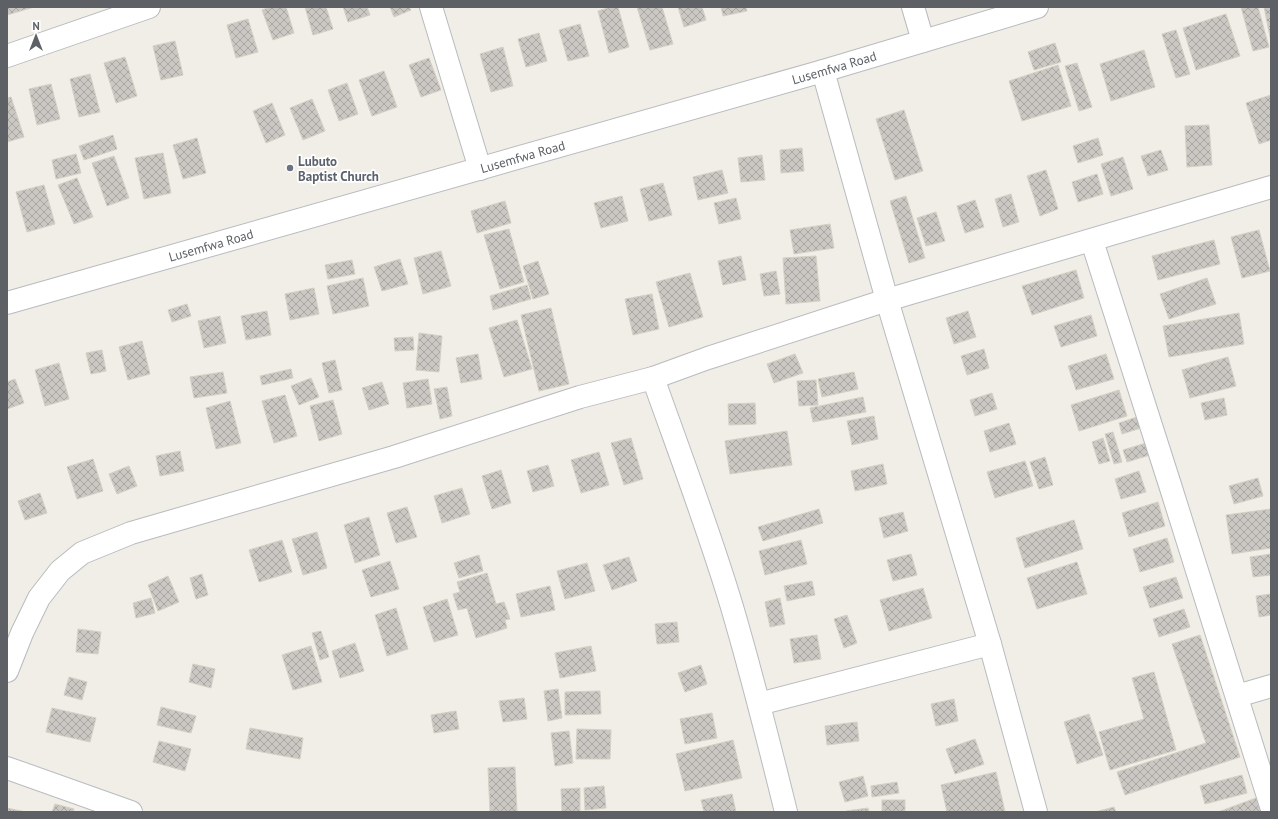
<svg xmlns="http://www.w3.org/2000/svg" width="1278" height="819" font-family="'PT Sans',sans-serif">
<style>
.building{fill:url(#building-cross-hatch);stroke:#d5d0c4}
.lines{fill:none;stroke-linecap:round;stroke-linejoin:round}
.minor-casing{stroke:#b8bbbf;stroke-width:24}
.tertiary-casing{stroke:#b8bbbf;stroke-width:24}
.minor{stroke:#fff;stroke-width:22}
.tertiary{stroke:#fff;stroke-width:22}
.worship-dot{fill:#6b7280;stroke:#fff;stroke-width:1.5}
.labels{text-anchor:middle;stroke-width:3.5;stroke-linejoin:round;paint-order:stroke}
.street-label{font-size:13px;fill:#5d6166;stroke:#fff}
.worship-label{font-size:13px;font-weight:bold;fill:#5b616d;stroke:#fff;text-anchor:start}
</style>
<defs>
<pattern id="building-cross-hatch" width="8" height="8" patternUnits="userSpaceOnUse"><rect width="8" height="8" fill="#cbc8c3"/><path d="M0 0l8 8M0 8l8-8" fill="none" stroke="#a8a6a2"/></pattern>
</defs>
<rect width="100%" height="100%" fill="#f0eee6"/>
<g class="building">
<polygon points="7,7 34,7 7,15"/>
<polygon points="270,7 286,7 294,33 273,40 262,10"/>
<polygon points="305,7 326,7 333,29 313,35"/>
<polygon points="343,7 367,7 370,15 348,22"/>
<polygon points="390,7 409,7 411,10 394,17"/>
<polygon points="611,7 618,7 629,47 609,53 598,11"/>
<polygon points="637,7 662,7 673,44 650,50"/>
<polygon points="678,7 702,7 706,20 684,27"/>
<polygon points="721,7 746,7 747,11 723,16"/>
<polygon points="1241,7 1258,7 1269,47 1253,51"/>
<polygon points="1264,7 1271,7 1271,42"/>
<polygon points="1226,14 1240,56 1196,70 1183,28"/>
<polygon points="248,19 258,52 236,58 227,25"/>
<polygon points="580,24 589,56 568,61 559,30"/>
<polygon points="1176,30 1190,74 1176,78 1162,34"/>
<polygon points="539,33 547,61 526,67 518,39"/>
<polygon points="175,41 183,75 161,80 153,46"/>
<polygon points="1055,43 1061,62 1034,70 1028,52"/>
<polygon points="503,47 513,86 491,92 480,54"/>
<polygon points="1144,50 1155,87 1111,101 1100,64"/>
<polygon points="125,57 137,96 116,103 104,63"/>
<polygon points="429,58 441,90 421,97 409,65"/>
<polygon points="1077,63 1092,107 1079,111 1065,66"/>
<polygon points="1058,65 1071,106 1022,121 1009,81"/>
<polygon points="384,71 397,107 372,116 359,80"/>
<polygon points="90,74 100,112 79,117 70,79"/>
<polygon points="347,83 358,114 339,121 328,90"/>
<polygon points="51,84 60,119 37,125 29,89"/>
<polygon points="1271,95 1271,140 1259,144 1246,103"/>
<polygon points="11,97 24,137 7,142 7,98"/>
<polygon points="312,99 325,131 303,140 290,108"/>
<polygon points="272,103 285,135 266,143 253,111"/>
<polygon points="904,110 923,171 895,180 876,119"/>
<polygon points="1209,125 1212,165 1187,167 1185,126"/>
<polygon points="113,135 117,149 84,160 79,146"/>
<polygon points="197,138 206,173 183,179 173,145"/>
<polygon points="1098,138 1103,155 1078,163 1073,146"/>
<polygon points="802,148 804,171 781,173 780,150"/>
<polygon points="1161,150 1168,170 1148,176 1141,156"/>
<polygon points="163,153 171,193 144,199 135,158"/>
<polygon points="76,154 81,173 56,179 52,160"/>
<polygon points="762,155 765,180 741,182 738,158"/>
<polygon points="114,156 129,198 107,206 92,163"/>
<polygon points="1123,157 1133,189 1111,196 1101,164"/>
<polygon points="722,170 728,193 698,200 693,177"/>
<polygon points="1046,170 1058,209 1040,216 1027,176"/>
<polygon points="1097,174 1103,194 1078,202 1072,182"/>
<polygon points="77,178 93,217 74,224 58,185"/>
<polygon points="663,183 672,215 649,221 640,189"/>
<polygon points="44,185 55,224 27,232 16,192"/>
<polygon points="1011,194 1019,222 1003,227 995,199"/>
<polygon points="622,196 628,221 601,228 594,203"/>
<polygon points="906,196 925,258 909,263 890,201"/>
<polygon points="736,198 741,219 719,224 714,203"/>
<polygon points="975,200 984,227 965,233 957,206"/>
<polygon points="505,201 511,223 477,233 471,211"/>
<polygon points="936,212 945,241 926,246 917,218"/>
<polygon points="830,224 834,248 794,254 790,230"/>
<polygon points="509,229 524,282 500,289 484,235"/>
<polygon points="1259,230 1270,271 1242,278 1231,237"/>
<polygon points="1214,240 1220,264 1158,280 1152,256"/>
<polygon points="441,251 451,286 423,294 414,258"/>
<polygon points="741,256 746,280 723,285 718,261"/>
<polygon points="816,256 820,301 786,304 783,258"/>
<polygon points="400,259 408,284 382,291 374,267"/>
<polygon points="352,260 355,274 328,279 325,265"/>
<polygon points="538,261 549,294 533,299 523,266"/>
<polygon points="1076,270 1084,298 1032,315 1022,286"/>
<polygon points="776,271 780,294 764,296 760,274"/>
<polygon points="690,273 703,317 669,327 656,282"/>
<polygon points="363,278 369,306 333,314 327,286"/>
<polygon points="1207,278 1216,304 1169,319 1160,294"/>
<polygon points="527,285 531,299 493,310 490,296"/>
<polygon points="314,288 319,314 290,320 285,294"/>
<polygon points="652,294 659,329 633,335 625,299"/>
<polygon points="187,304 191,316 172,322 168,310"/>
<polygon points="551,308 569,384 539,391 521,315"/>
<polygon points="267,311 271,335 246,340 241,316"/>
<polygon points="968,311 976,337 954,344 946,318"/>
<polygon points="1239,313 1244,344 1169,357 1163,326"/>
<polygon points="1091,315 1097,336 1061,347 1054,326"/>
<polygon points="220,316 226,343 204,348 198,321"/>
<polygon points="517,320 532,369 504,377 489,328"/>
<polygon points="419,333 442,336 439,372 416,370"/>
<polygon points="413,337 414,350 395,351 394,338"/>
<polygon points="142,341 150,374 128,380 119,347"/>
<polygon points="984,349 989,368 967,375 961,356"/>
<polygon points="102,350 106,371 91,374 86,353"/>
<polygon points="478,354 482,379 461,383 456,358"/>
<polygon points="795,354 803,373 774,383 767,364"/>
<polygon points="1106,354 1114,379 1076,390 1068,366"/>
<polygon points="1228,357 1236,386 1190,398 1182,370"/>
<polygon points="335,360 342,390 329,393 322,363"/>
<polygon points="59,363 69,399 45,406 35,370"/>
<polygon points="291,369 293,378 262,385 260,376"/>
<polygon points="223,372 227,393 194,398 190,377"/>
<polygon points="854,372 858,389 822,397 818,379"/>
<polygon points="311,378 319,397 299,405 291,386"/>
<polygon points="15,379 24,403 7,409 7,382"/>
<polygon points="428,379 432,404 407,408 403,383"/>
<polygon points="816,380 818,405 799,406 797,381"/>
<polygon points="382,382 389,404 369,410 362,388"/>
<polygon points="447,387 452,416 440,419 434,389"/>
<polygon points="1119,390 1127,416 1079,431 1071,405"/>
<polygon points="992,393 997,409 975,416 970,400"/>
<polygon points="285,395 297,436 274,443 262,401"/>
<polygon points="863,397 866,412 813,422 810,408"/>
<polygon points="1224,398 1227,415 1205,420 1201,403"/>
<polygon points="333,400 342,434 319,441 310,406"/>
<polygon points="230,401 241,443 216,449 206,408"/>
<polygon points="755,403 756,424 729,425 728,404"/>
<polygon points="874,416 878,439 852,445 847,421"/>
<polygon points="1137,417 1141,428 1122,434 1119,423"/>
<polygon points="1009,423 1016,444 990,452 984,431"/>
<polygon points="787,431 792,465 730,474 725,441"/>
<polygon points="1113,432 1122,462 1114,464 1105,434"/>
<polygon points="631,438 643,479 624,485 611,443"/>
<polygon points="1103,438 1110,461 1099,464 1092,442"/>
<polygon points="1146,443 1150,455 1127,462 1123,450"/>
<polygon points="180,451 184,471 160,476 156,456"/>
<polygon points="599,452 609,485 581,493 571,460"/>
<polygon points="1045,457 1053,485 1039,489 1030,462"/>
<polygon points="93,459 103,491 77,499 67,467"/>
<polygon points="1025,461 1033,486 995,498 987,472"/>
<polygon points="883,464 887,484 855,491 851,471"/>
<polygon points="548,465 554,486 533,492 527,471"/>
<polygon points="129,466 137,486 117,494 109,474"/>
<polygon points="501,470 511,503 492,509 482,476"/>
<polygon points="1139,471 1146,492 1121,499 1115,479"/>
<polygon points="1258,478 1263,496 1234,504 1229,486"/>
<polygon points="462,488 470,514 442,523 434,496"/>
<polygon points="40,493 47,513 25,520 18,501"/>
<polygon points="1158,502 1165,526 1129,537 1122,513"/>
<polygon points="407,507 417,537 396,543 387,513"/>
<polygon points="819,509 823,523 763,541 758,527"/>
<polygon points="1271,509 1271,548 1232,554 1226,515"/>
<polygon points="903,512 908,531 884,538 879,518"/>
<polygon points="369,517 380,555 355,563 344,525"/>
<polygon points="1074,520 1083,549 1025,568 1016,538"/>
<polygon points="317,532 327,568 303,575 292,539"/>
<polygon points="1167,538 1174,562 1140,572 1133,549"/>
<polygon points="282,540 292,572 259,582 249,550"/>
<polygon points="801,540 807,564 765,575 759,551"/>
<polygon points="911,554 917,575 893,581 887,560"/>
<polygon points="1271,554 1271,575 1253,577 1250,557"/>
<polygon points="479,555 483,571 459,578 454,563"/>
<polygon points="629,557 637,581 612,590 603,565"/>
<polygon points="390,561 399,589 371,597 362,570"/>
<polygon points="1077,562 1087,594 1037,609 1027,578"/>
<polygon points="587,563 595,591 565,599 557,571"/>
<polygon points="487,573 496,604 504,602 510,619 505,620 507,628 476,638 467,608 458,610 453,594 460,592 457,582"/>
<polygon points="202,574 208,595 196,599 190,578"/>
<polygon points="168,576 179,602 158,611 148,585"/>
<polygon points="1176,577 1183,598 1150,608 1143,587"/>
<polygon points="812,581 815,595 787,601 784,586"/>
<polygon points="550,586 555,610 521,617 516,594"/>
<polygon points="923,588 932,618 889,631 880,600"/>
<polygon points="1271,594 1271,615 1259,617 1256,596"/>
<polygon points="151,598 155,613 136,618 133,603"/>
<polygon points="780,598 785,624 770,627 765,602"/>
<polygon points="447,599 458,635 434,642 423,607"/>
<polygon points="396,608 408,649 387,656 375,615"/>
<polygon points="1184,609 1190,627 1159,637 1153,619"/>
<polygon points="847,615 857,643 844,648 834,619"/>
<polygon points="677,622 679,642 657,644 655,624"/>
<polygon points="78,629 101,632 98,654 76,652"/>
<polygon points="321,631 329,657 320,660 312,633"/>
<polygon points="817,635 821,659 794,663 790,639"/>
<polygon points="1200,635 1240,757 1125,795 1117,772 1206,743 1172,644"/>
<polygon points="355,643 364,671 340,678 332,651"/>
<polygon points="311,646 322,682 293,690 282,655"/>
<polygon points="591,646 596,671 560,678 555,653"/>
<polygon points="193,664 215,669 211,688 189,682"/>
<polygon points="701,665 707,684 685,692 678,673"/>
<polygon points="1154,672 1176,750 1110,770 1099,732 1144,719 1132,678"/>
<polygon points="69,677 87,682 82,700 64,695"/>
<polygon points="558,689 562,718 548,721 544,691"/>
<polygon points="600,691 601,714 565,715 565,692"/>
<polygon points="524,698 527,719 503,722 499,701"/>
<polygon points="954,699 958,721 936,726 931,704"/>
<polygon points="161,707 196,716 191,733 157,725"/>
<polygon points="52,708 96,718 90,742 46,732"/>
<polygon points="456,711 459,729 434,733 431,715"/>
<polygon points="712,713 717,738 685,744 680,719"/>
<polygon points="1089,714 1103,755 1077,764 1064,722"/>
<polygon points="857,722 859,741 827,745 825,726"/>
<polygon points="250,728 303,738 300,759 246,749"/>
<polygon points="577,729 611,730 610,759 576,759"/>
<polygon points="569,731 573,763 555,766 551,733"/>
<polygon points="975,739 984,764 955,774 946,749"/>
<polygon points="733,740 742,778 685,791 676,754"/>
<polygon points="159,741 191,749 185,771 153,762"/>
<polygon points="515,767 517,812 490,812 488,768"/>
<polygon points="996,772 1005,812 947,812 941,785"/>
<polygon points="1242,775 1247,793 1205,804 1200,786"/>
<polygon points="863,776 868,796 845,802 839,782"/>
<polygon points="897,782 899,793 872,797 871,786"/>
<polygon points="604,786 606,808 585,810 584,788"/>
<polygon points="580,788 580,812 562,812 561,789"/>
<polygon points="732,794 736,812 704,812 701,800"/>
<polygon points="1256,798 1261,812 1218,812"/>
<rect x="882" y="800" width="23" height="12"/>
<polygon points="55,804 74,809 73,812 52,812"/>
<polygon points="1114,807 1116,812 1095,812"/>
<polygon points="7,808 26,812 7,812"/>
<polygon points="868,808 869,812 846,812 846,811"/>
</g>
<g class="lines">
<defs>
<g id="minor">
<polyline points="913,7 923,41"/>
<polyline points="1092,241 1171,488 1271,806"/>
<path d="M653,378C680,454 709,530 732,607C752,675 769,743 786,812"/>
<polyline points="7,671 22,633 39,598 60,571 82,553 131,533 394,457 580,397 653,378 708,358 887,300 1271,187"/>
<polyline points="1237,696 1271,686"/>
<polyline points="759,704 990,644"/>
<polyline points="7,768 131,812"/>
</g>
<g id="tertiary">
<polyline points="431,7 480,169"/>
<polyline points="7,56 149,7"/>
<polyline points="823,71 887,300 990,644 1036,812"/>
<path id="s1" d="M7,303L823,71L1037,7"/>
</g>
</defs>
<use href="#minor" class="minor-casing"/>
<use href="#tertiary" class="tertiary-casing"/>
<use href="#minor" class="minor"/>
<use href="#tertiary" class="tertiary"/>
</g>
<circle class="worship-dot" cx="290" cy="168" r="4"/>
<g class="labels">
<g class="street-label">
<text dy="5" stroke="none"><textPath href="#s1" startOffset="860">Lusemfwa Road</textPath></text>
<text dy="5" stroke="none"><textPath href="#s1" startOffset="536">Lusemfwa Road</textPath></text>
<text dy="5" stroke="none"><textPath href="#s1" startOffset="212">Lusemfwa Road</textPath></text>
</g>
<g class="worship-label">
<text x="298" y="166">Lubuto<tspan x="298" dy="15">Baptist Church</tspan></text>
</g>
</g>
<rect width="1278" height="819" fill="none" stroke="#5d6166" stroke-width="16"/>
<g transform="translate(36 36)" stroke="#ffffff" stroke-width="3" paint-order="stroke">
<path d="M0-3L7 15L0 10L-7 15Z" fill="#5d6166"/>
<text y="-6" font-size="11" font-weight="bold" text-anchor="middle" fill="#5d6166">N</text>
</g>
</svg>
